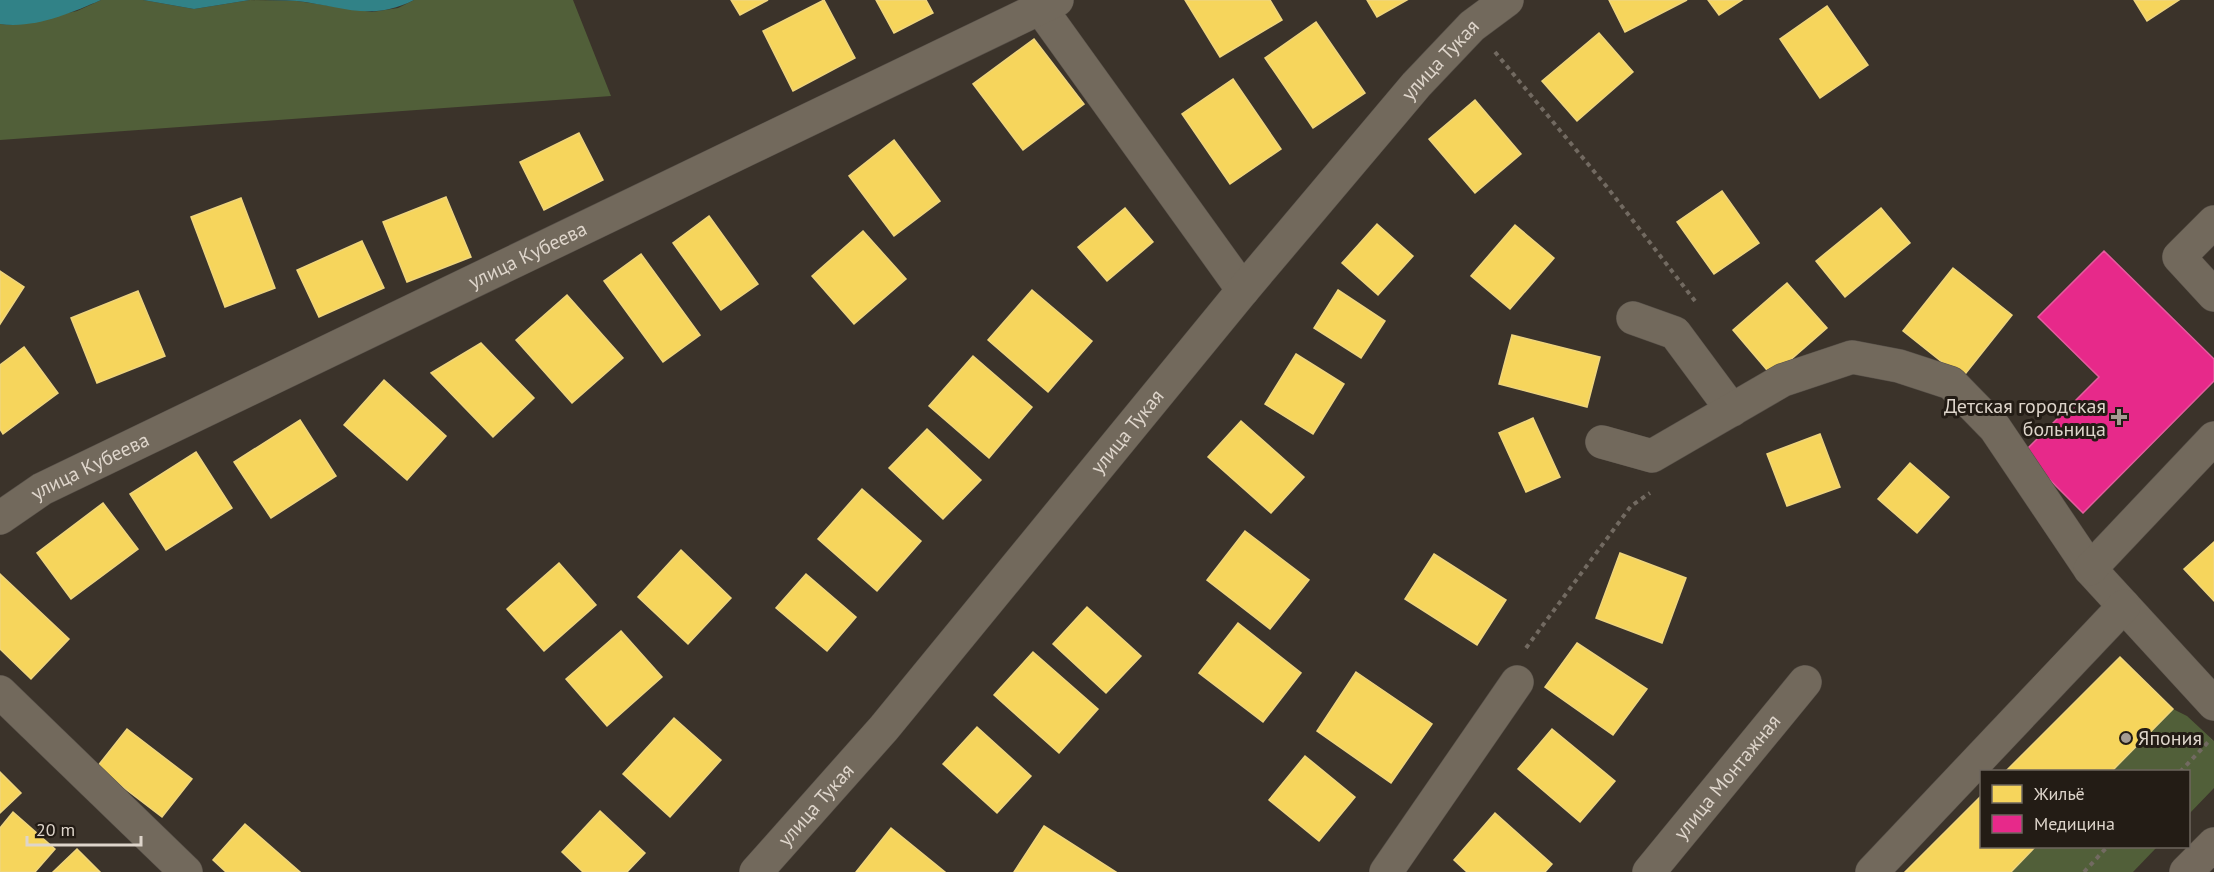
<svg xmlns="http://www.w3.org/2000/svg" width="2214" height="872" font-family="'PT Sans',sans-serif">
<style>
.green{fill:#515f39}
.water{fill:#318287}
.homes{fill:#f6d55c;stroke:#efd57d;stroke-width:1.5}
.health{fill:#e7298a;stroke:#e45d9e;stroke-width:1.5}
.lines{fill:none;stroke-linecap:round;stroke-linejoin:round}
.minor-casing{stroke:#575049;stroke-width:34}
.major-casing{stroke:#575049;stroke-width:34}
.path{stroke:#726a61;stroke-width:4;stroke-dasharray:4.5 4.5;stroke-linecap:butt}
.minor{stroke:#72695c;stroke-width:33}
.major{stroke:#73695c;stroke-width:33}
.poi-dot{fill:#a59c93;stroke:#231c15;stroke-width:2}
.labels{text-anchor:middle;stroke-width:6;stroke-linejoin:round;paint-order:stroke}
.street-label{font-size:20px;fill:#ded5cb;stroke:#231c15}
.poi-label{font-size:20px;fill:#ded5cb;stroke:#231c15;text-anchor:end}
</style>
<rect width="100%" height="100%" fill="#3b332a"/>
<g class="green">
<polygon points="101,0 143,0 194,9 250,0 297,1 372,12 398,8 414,0 573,0 611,96 0,140 0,24 11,25 77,11"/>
<polygon points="2173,709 2187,716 2214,741 2214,788 2189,814 2188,772 2111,772"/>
<polygon points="2036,847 2157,847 2133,872 2011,872"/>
</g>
<g class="water">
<path d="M0,0H101C71,13 34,29 0,24Z"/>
<polygon points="143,0 250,0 194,9"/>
<path d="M251,0H414C371,22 341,6 297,1C282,0 266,0 251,0Z"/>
</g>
<g class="homes">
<polygon points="731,0 768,0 740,15"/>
<polygon points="824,0 855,58 793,91 763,31"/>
<polygon points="876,0 926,0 933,13 894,33"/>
<polygon points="1185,0 1270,0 1282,20 1220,57"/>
<polygon points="1367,0 1407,0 1377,17"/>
<polygon points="1609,0 1687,0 1625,32"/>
<polygon points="1708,0 1742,0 1719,15"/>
<polygon points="2134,0 2179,0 2147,21"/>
<polygon points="1827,6 1868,65 1820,98 1780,39"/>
<polygon points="1316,22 1365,93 1313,128 1265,58"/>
<polygon points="1599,33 1633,72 1577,121 1542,81"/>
<polygon points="1034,39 1084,104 1023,150 973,84"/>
<polygon points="1233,79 1281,149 1230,184 1182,114"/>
<polygon points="1475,100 1521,154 1475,193 1429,139"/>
<polygon points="579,133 603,180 544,210 520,162"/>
<polygon points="894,140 940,201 894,236 849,176"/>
<polygon points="1722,191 1759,243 1714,274 1677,222"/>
<polygon points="446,197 471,257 407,282 383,222"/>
<polygon points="241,198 275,288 225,307 191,217"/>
<polygon points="1125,208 1153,242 1107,281 1078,247"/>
<polygon points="1881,208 1910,243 1845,297 1816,261"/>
<polygon points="709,216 758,284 721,310 673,243"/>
<polygon points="1377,224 1413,256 1378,295 1342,263"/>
<polygon points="1515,225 1554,258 1510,309 1471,276"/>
<polygon points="863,231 906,279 854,324 812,276"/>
<polygon points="362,241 384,288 319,317 297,270"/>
<polygon points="641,254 700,335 663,362 604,281"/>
<polygon points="1953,268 2012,315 1962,378 1903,331"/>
<polygon points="0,271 24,287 0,324"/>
<polygon points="1787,283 1827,328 1772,376 1733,330"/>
<polygon points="1032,290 1092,341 1048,392 988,340"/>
<polygon points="1338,290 1385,321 1361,358 1314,328"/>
<polygon points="138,291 165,356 97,383 71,318"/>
<polygon points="567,295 623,358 572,403 516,340"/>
<polygon points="1512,335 1600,357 1587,407 1499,384"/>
<polygon points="481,343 534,398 493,437 431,373"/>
<polygon points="24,347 58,393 3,434 0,429 0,365"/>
<polygon points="1296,354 1344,384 1313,434 1265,404"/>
<polygon points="973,356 1032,407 989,458 929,406"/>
<polygon points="384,380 446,436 407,480 344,425"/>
<polygon points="1533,418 1560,477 1526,492 1499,433"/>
<polygon points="300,420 336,476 271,518 234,462"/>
<polygon points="1241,421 1304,477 1271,513 1208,457"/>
<polygon points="927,429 981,480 943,519 889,468"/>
<polygon points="1820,434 1840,487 1787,506 1767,454"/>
<polygon points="196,452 232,508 166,550 130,494"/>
<polygon points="1910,463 1949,497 1917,533 1878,499"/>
<polygon points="862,489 921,541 877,591 818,539"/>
<polygon points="103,503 138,549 71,599 37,553"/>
<polygon points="1245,531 1309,580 1270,629 1207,580"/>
<polygon points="2214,542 2214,601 2184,569"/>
<polygon points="681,550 731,598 688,644 638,597"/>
<polygon points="1620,553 1686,578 1662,643 1596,618"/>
<polygon points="1434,554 1506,600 1477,645 1405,599"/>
<polygon points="559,563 596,605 544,651 507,609"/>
<polygon points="0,574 69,639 31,679 0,649"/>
<polygon points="806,574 856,617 827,651 776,608"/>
<polygon points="1087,607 1141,656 1106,693 1053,644"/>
<polygon points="1238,623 1301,673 1263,722 1199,673"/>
<polygon points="621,631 662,677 607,726 566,679"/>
<polygon points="1577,643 1647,689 1613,735 1545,687"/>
<polygon points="1033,652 1098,709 1059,753 994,695"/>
<polygon points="2120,657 2173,709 2111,772 2005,772"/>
<polygon points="1356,672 1432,724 1391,783 1317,731"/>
<polygon points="674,718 721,760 670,817 623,774"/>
<polygon points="977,727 1031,776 997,813 943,764"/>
<polygon points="127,729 192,779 162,817 97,767"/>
<polygon points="1552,729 1615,781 1580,822 1518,769"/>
<polygon points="1305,756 1355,797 1319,841 1269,800"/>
<polygon points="0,772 21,793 0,813"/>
<polygon points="1982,795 1982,846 2036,846 2011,872 1905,872"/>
<polygon points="600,811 645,853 627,872 583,872 562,852"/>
<polygon points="13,812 55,849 35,872 0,872 0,828"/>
<polygon points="1495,813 1552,864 1545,872 1467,872 1454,860"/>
<polygon points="245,824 300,872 226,872 213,860"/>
<polygon points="1044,826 1116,872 1014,872"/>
<polygon points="891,828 945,872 856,872"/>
<polygon points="77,849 100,872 53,872"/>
</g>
<polygon class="health" points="2104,251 2214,359 2214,381 2083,513 2023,453 2099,377 2038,317"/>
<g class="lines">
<defs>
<g id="minor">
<polyline points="1041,9 1243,290"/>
<polyline points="2214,222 2179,257 2214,295"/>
<polyline points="1633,318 1675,333 1732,410"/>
<polyline points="1602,442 1652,456 1783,380 1852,357 1899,366 1951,383 1995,428 2090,569 2214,704"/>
<path id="s1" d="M0,518L42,489L1057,0"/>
<polyline points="2090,569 2214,438"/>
<polyline points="0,692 186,872"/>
<path id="s2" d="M756,872L884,728L1243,290L1416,85L1472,26L1507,0"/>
<polyline points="1386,872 1517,682"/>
<path id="s3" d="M1649,872L1805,682"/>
<polyline points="1872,872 2124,606"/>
</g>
<polyline id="major" points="2186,872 2214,844"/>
</defs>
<use href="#minor" class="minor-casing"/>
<use href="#major" class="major-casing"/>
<g class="path">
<polyline points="1495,52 1607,187 1695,301"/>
<polyline points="1526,648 1631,506 1650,493"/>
<polyline points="2180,772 2211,739"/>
<polyline points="2084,872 2108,846"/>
</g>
<use href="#minor" class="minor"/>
<use href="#major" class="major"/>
</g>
<g class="poi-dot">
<path d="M2116 408h6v6h6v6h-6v6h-6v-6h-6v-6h6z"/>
<circle cx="2126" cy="738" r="6"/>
</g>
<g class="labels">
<g class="street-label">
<text dy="7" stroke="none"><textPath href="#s2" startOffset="1062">улица Тукая</textPath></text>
<text dy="7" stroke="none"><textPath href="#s1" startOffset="590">улица Кубеева</textPath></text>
<text dy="7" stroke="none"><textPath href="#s2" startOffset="576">улица Тукая</textPath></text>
<text dy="7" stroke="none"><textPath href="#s1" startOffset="104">улица Кубеева</textPath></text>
<text dy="7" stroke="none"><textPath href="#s3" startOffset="123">улица Монтажная</textPath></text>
<text dy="7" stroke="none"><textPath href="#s2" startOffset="90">улица Тукая</textPath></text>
</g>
<g class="poi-label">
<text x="2106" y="413">Детская городская<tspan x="2106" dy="23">больница</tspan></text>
<text x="2138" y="745" text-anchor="start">Япония</text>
</g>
</g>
<rect x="1980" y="770" width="210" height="78" fill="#231c15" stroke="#6e665e" stroke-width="1.5"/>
<rect x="1992" y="785" width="30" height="18" fill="#f6d55c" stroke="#6e665e" stroke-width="1.5"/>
<text x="2034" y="800" font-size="18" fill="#ded5cb">Жильё</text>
<rect x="1992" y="815" width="30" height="18" fill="#e7298a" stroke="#6e665e" stroke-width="1.5"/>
<text x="2034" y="830" font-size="18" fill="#ded5cb">Медицина</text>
<path d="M27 836v9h114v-9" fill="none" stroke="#ded5cb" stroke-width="3"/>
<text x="36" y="836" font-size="18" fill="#ded5cb" stroke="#231c15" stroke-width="4.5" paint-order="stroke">20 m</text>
</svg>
